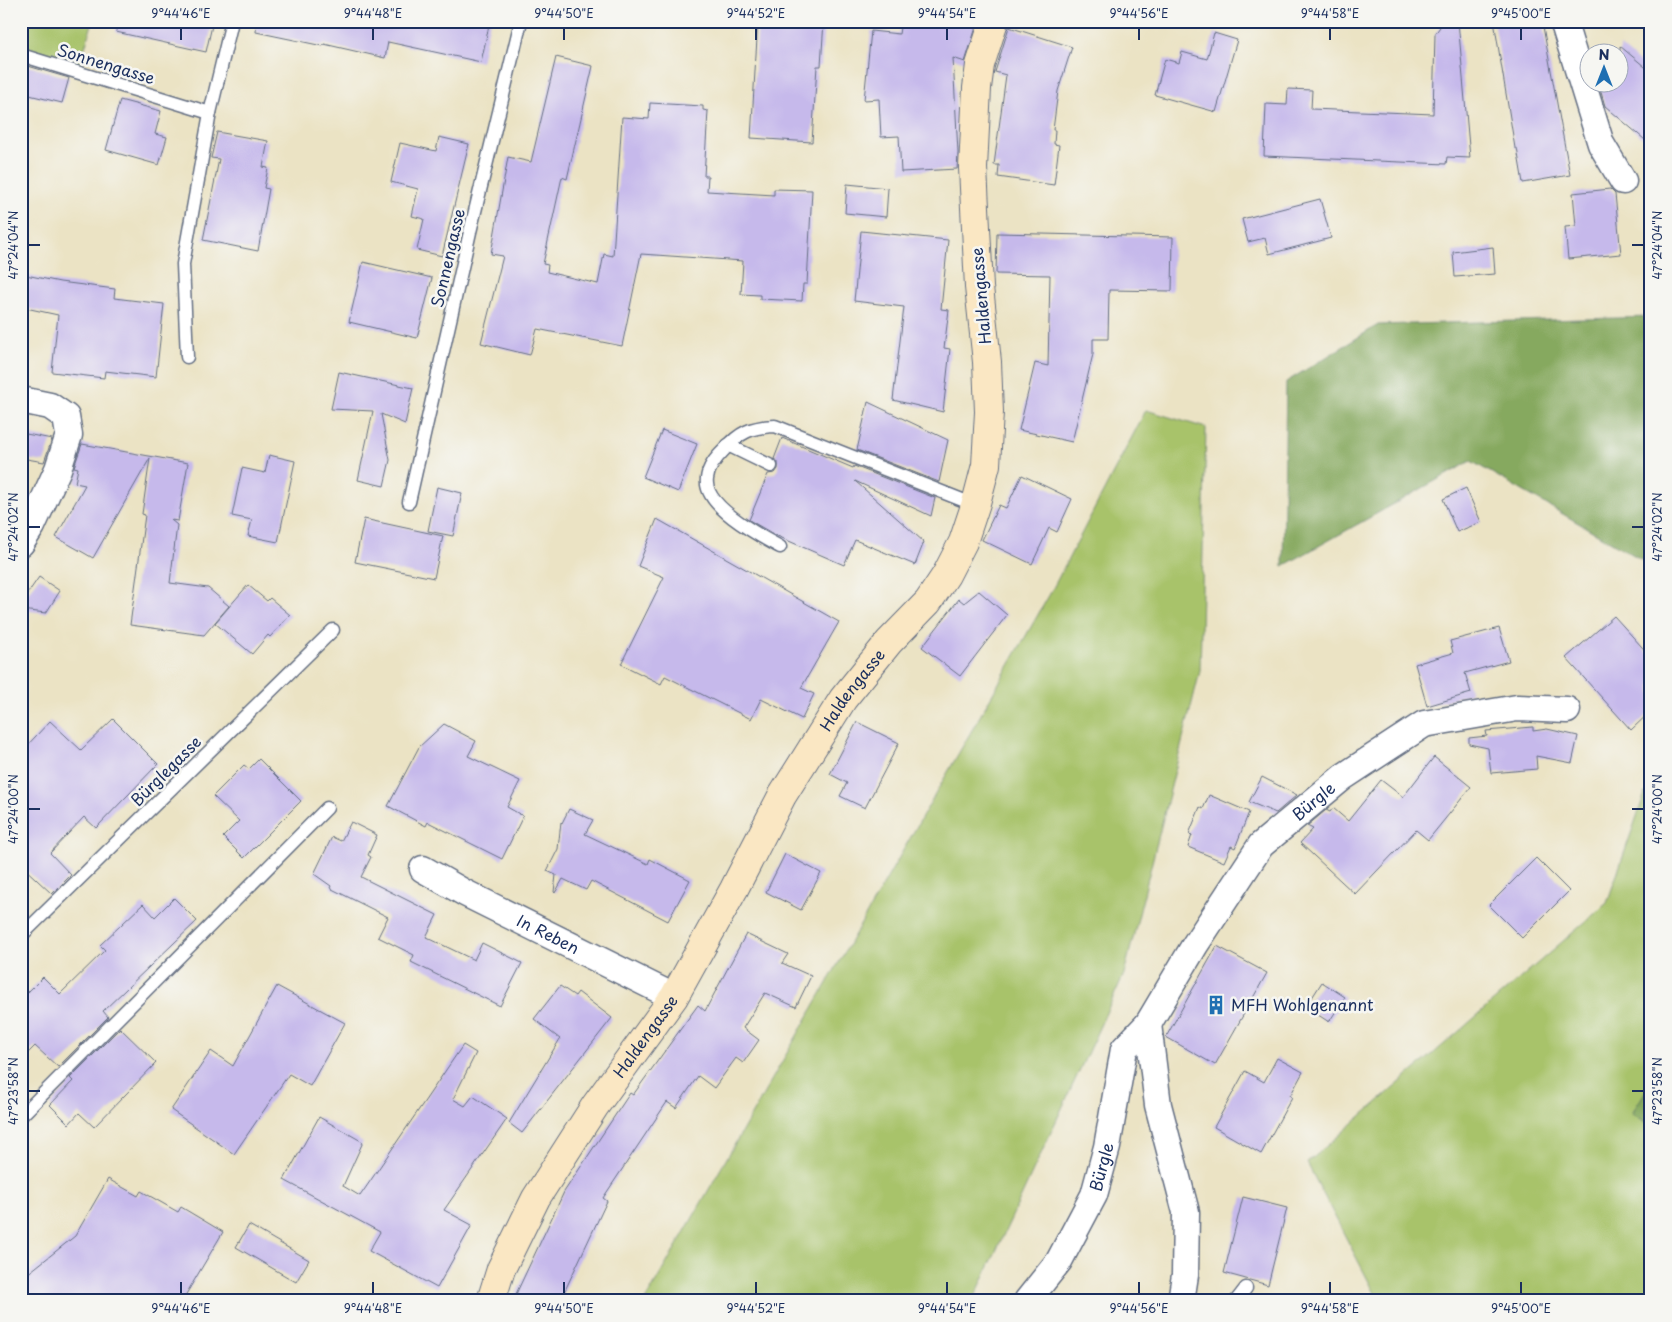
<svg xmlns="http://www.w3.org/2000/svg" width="1672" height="1322" font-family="'Playpen Sans',sans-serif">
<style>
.green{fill:#a8c36a;stroke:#627964}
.forest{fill:#86a95e;stroke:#506c5e}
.building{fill:#c6b9eb}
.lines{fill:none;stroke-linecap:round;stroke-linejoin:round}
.lane-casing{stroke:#646e82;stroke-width:15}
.street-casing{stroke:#646e82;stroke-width:29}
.secondary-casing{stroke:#646e82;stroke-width:30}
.lane{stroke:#fff;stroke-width:12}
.street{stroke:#fff;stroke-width:26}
.secondary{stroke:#fae7c3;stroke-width:28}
.ticks{fill:none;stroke:#1b2f5e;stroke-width:2}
.labels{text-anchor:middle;stroke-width:5;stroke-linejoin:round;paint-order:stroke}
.street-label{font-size:16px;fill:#1b2f5e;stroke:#f6f6f2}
.poi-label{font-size:16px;fill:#1b2f5e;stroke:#f6f6f2;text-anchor:start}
.neatline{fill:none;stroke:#1b2f5e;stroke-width:2}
.ticks-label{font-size:12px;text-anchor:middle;fill:#1b2f5e}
</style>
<rect width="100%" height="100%" fill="#f6f6f2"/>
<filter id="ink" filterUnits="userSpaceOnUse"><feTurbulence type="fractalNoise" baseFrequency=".02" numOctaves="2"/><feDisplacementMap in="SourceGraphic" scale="10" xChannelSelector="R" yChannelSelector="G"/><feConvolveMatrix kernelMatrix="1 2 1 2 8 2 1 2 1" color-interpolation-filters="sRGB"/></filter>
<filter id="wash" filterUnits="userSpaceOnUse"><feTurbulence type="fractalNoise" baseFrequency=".0096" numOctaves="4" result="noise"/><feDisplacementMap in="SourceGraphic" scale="20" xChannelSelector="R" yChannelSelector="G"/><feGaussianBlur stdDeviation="1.12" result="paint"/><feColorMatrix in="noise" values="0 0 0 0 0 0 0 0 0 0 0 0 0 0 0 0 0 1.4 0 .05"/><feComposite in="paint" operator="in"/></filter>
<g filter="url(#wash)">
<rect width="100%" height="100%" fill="#ebe3c4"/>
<g class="green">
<polygon points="21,21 93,21 79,67 21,51"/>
<polygon points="1146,410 1206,428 1200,671 1124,974 973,1301 645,1301 1051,592"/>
<polygon points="1645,793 1651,793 1651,1083 1632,1113 1651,1125 1651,1301 1379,1301 1307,1163 1607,903"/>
</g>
<g class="forest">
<polygon points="1651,317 1651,565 1471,461 1283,566 1286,382 1378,325"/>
<polygon points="1651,1083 1651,1125 1632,1113"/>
</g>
<g id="blocks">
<g class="building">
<polygon points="117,21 213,21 206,52 116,32"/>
<polygon points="257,21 490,21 481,62 388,42 385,58 324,44 323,46 256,32"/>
<polygon points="758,21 824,21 821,66 817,66 812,142 751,138"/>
<polygon points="901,21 978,21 965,62 953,58 958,153 957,169 901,172 899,136 881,137 879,99 864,100 871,31 899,34"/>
<polygon points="1444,21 1458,21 1470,158 1447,157 1446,164 1264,156 1266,104 1287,105 1288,89 1312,90 1311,109 1433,114 1435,34"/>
<polygon points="1494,21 1542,21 1570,175 1523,183 1517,148 1515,148"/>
<polygon points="1009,27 1072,47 1058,91 1053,130 1055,130 1054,144 1059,145 1054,185 998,177 999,165 994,165 1006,75 995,72"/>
<polygon points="1214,33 1237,40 1216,112 1155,95 1165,59 1179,63 1182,52 1207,59"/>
<polygon points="1620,46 1651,72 1651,145 1605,106 1598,82 1620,82"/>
<polygon points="556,57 593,66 567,179 562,177 543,264 548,265 547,272 598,284 604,254 613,256 622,117 649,119 650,103 703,106 703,110 708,111 704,176 708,176 707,191 774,195 774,189 812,190 807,284 803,284 802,301 760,299 760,295 741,294 743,261 641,254 622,346 537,329 530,355 481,343 503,256 491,254 508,157 531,162"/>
<polygon points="21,64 69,78 62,103 21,93"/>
<polygon points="120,100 161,111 155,134 167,137 159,165 106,150"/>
<polygon points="217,132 268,141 263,167 268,168 264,188 269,189 258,251 203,240 219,159 211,158"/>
<polygon points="439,137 469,144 442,256 417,250 424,219 412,216 418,189 391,182 400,143 436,151"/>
<polygon points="847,184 888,188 886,217 845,213"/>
<polygon points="1610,189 1615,194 1621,254 1568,259 1565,227 1576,226 1573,193"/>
<polygon points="1320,199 1331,238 1269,254 1265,238 1248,242 1242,219"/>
<polygon points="861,231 948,240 941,309 949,310 944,348 950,349 943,412 893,400 904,307 854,301"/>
<polygon points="997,233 1173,237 1172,291 1109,290 1108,339 1093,339 1093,354 1072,442 1019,430 1035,363 1048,366 1050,275 996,274"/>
<polygon points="1493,247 1495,274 1455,277 1453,252"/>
<polygon points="363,262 432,278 417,338 349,322"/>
<polygon points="21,274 60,282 115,289 114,298 164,304 156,377 105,371 104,378 52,372 58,315 21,307"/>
<polygon points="339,372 413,388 405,424 381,414 390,460 384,486 358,480 373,411 331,409"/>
<polygon points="868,402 948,440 939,482 857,450"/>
<polygon points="662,430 697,444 678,492 643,477"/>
<polygon points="21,433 52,439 44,462 21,458"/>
<polygon points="782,438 853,468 854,466 935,498 931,516 855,481 924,542 915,565 855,540 844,565 775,535 749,520 768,474 775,473 778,469 778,462 774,459"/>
<polygon points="82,444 188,463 178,521 171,520 177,525 170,583 208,588 229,606 204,635 130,625 145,515 142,514 150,458 93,558 56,537 85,485 75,483 78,468 74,467"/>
<polygon points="269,455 295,461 278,542 248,536 252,520 232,516 242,468 265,473"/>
<polygon points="1022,475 1072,499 1057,532 1049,528 1032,564 982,540 999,505 1006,508"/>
<polygon points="437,487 462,493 453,536 428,531"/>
<polygon points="1466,488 1481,522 1457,532 1443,499"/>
<polygon points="364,519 443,536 434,578 355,562"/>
<polygon points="657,519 839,622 801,688 814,694 802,719 761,699 751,719 665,676 661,684 621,664 664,577 638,566"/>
<polygon points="39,577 60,591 46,613 21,610 21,603"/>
<polygon points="248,585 267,601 270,598 290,615 270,637 268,635 252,654 215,623"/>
<polygon points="979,591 1007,615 960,676 922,647 959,599 964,603"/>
<polygon points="1614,616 1651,657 1651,711 1631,730 1566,658"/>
<polygon points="1499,628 1509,661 1465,673 1471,693 1427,706 1415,664 1453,653 1450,641"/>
<polygon points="113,719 158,764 96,828 84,817 50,853 71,875 52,894 21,865 21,752 50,721 81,750"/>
<polygon points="857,722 899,743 865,808 840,796 847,783 830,774"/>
<polygon points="444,724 476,741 468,756 520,781 507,807 523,816 502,859 428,822 426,826 388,806 419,747"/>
<polygon points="1533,727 1533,731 1547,729 1578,736 1572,763 1536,756 1537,769 1491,773 1488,748 1469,744 1469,738 1487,736 1486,731"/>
<polygon points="1434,757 1471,787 1428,840 1416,830 1355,894 1300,843 1313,829 1307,826 1326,810 1330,812 1333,808 1348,821 1381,780 1403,797"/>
<polygon points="259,759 301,801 244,858 223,837 239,821 213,796 244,765 249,769"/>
<polygon points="1262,777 1297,795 1276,813 1249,802"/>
<polygon points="1209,795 1249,812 1235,848 1231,846 1224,862 1188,847 1192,835 1189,834 1200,807 1203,809"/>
<polygon points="569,809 593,820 585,834 648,864 650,859 690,880 668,921 591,881 586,890 563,879 555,893 554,892 556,875 547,871 558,849 561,822 562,823"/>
<polygon points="351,822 377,835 368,855 371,857 361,877 437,915 426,937 474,960 482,943 522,963 500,1006 411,962 414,955 378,937 388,917 330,888 331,886 314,874 332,837 341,841"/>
<polygon points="785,854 821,873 801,910 766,892"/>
<polygon points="1536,858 1569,891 1522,938 1489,905"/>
<polygon points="174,898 197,921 103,1011 108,1017 58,1067 35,1046 21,1060 21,999 43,977 60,994 105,950 100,945 143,904 155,917"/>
<polygon points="746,934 788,954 782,963 811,976 796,1007 765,993 743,1028 759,1040 743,1063 736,1058 714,1088 698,1076 676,1108 667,1102 603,1198 607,1201 560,1301 530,1301 516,1294 564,1192 630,1093 633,1095 698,1005 705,1011"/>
<polygon points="1217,946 1267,973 1215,1065 1166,1037"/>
<polygon points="1322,982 1345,997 1329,1022 1306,1007"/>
<polygon points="277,986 345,1023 310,1086 289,1074 234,1154 171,1110 211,1051 233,1066"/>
<polygon points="560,986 575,996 578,992 612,1018 522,1133 509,1123 560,1039 534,1019"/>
<polygon points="120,1028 156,1063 94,1127 79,1113 69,1124 50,1105 73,1081 70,1078"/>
<polygon points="463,1045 476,1053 453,1099 465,1106 473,1096 507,1119 444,1210 472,1225 437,1288 369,1251 380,1232 284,1180 319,1117 363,1142 343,1186 360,1196"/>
<polygon points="1277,1058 1303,1072 1290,1096 1292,1097 1261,1154 1214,1127 1245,1071 1264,1082"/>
<polygon points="108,1179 138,1196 141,1191 178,1212 181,1207 223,1232 182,1301 21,1301 21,1279 75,1236"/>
<polygon points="1243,1197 1287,1208 1268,1285 1224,1273"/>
<polygon points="249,1225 309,1260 296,1282 236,1247"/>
</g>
</g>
</g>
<g filter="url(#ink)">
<use href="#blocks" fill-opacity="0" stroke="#646e82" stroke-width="1"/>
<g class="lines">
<defs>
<g id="lane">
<polyline points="21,55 210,113 232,21"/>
<polyline points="187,357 183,264 210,113"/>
<polyline points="728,445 771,466"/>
<polyline points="409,502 470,232 521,21"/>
<path d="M780,547C760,536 703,506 707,479C708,467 716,458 724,450C740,432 751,427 775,426L975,505"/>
<polyline points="21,936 333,630"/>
<polyline points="21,1116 327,808"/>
<polyline points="1236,1301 1246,1288"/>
</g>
<g id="street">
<polyline points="1562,21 1565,27 1601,144 1623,181"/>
<polyline points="21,400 50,406 66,417 69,435 58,469 32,526 21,543"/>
<path id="s1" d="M423,869L465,893L674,997"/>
<polyline points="1148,1024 1158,1105 1186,1212 1185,1275 1181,1301"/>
<path id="s2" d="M1027,1301L1059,1261L1094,1195L1107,1147L1124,1049L1148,1024L1195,945L1261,845L1343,777L1424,724L1517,708L1567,710"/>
</g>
<g id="secondary">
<path id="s3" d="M491,1301L501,1269L536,1198L595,1106L674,997L734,889L782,796L843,699L889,642L928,602L946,575L963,542L976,503L986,465L989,412L987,362L979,287L973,168L977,88L980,65L994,21"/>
</g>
</defs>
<use href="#lane" class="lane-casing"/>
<use href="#street" class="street-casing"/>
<use href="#secondary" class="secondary-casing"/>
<use href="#lane" class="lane"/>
<use href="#street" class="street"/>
<use href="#secondary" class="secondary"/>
</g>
</g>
<path class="ticks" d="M181,28V40M373,28V40M564,28V40M756,28V40M947,28V40M1139,28V40M1330,28V40M1521,28V40M28,245H40M1632,245H1644M28,527H40M1632,527H1644M28,809H40M1632,809H1644M28,1091H40M1632,1091H1644M181,1282V1294M373,1282V1294M564,1282V1294M756,1282V1294M947,1282V1294M1139,1282V1294M1330,1282V1294M1521,1282V1294"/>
<defs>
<symbol id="building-bare" viewBox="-9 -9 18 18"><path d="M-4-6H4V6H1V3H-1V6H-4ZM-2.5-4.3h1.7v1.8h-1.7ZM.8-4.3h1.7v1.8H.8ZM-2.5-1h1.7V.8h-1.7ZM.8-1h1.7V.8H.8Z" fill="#1f6fb2" stroke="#f6f6f2" stroke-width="2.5" paint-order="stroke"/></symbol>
</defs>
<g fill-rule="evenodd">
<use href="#building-bare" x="1202" y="991" width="28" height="28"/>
</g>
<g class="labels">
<g class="street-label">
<text transform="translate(106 64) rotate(17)" y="6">Sonnengasse</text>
<text transform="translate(448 258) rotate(-77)" y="6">Sonnengasse</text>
<text transform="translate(981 296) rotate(-95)" y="6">Haldengasse</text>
<text dy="6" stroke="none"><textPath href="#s3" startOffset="712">Haldengasse</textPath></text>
<text transform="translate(166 771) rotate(-45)" y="6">Bürglegasse</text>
<text dy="6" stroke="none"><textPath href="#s2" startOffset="590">Bürgle</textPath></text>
<text dy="6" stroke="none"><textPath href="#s1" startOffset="141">In Reben</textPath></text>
<text dy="6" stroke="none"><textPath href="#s3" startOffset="308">Haldengasse</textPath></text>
<text dy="6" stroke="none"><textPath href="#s2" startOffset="155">Bürgle</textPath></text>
</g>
<g class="poi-label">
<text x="1231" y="1011">MFH Wohlgenannt</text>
</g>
</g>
<rect width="1672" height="1322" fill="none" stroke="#f6f6f2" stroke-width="55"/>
<g transform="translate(1604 68)"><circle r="24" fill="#f6f6f2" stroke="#9ea6b7"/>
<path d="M0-4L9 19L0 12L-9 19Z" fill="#1f6fb2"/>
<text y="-8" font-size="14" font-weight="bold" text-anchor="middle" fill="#1b2f5e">N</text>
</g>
<rect x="28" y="28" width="1616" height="1266" class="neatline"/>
<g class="ticks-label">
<text x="181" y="18">9°44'46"E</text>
<text x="373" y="18">9°44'48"E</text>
<text x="564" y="18">9°44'50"E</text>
<text x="756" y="18">9°44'52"E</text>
<text x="947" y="18">9°44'54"E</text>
<text x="1139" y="18">9°44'56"E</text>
<text x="1330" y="18">9°44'58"E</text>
<text x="1521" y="18">9°45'00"E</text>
<text transform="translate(14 245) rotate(-90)" y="4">47°24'04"N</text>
<text transform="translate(1658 245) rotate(-90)" y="4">47°24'04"N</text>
<text transform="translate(14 527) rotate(-90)" y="4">47°24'02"N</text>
<text transform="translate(1658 527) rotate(-90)" y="4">47°24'02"N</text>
<text transform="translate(14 809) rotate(-90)" y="4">47°24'00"N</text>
<text transform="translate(1658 809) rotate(-90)" y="4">47°24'00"N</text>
<text transform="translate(14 1091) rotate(-90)" y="4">47°23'58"N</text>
<text transform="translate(1658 1091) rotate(-90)" y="4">47°23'58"N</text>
<text x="181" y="1313">9°44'46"E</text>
<text x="373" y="1313">9°44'48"E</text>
<text x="564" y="1313">9°44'50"E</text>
<text x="756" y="1313">9°44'52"E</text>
<text x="947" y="1313">9°44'54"E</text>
<text x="1139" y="1313">9°44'56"E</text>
<text x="1330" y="1313">9°44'58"E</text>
<text x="1521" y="1313">9°45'00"E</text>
</g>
</svg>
